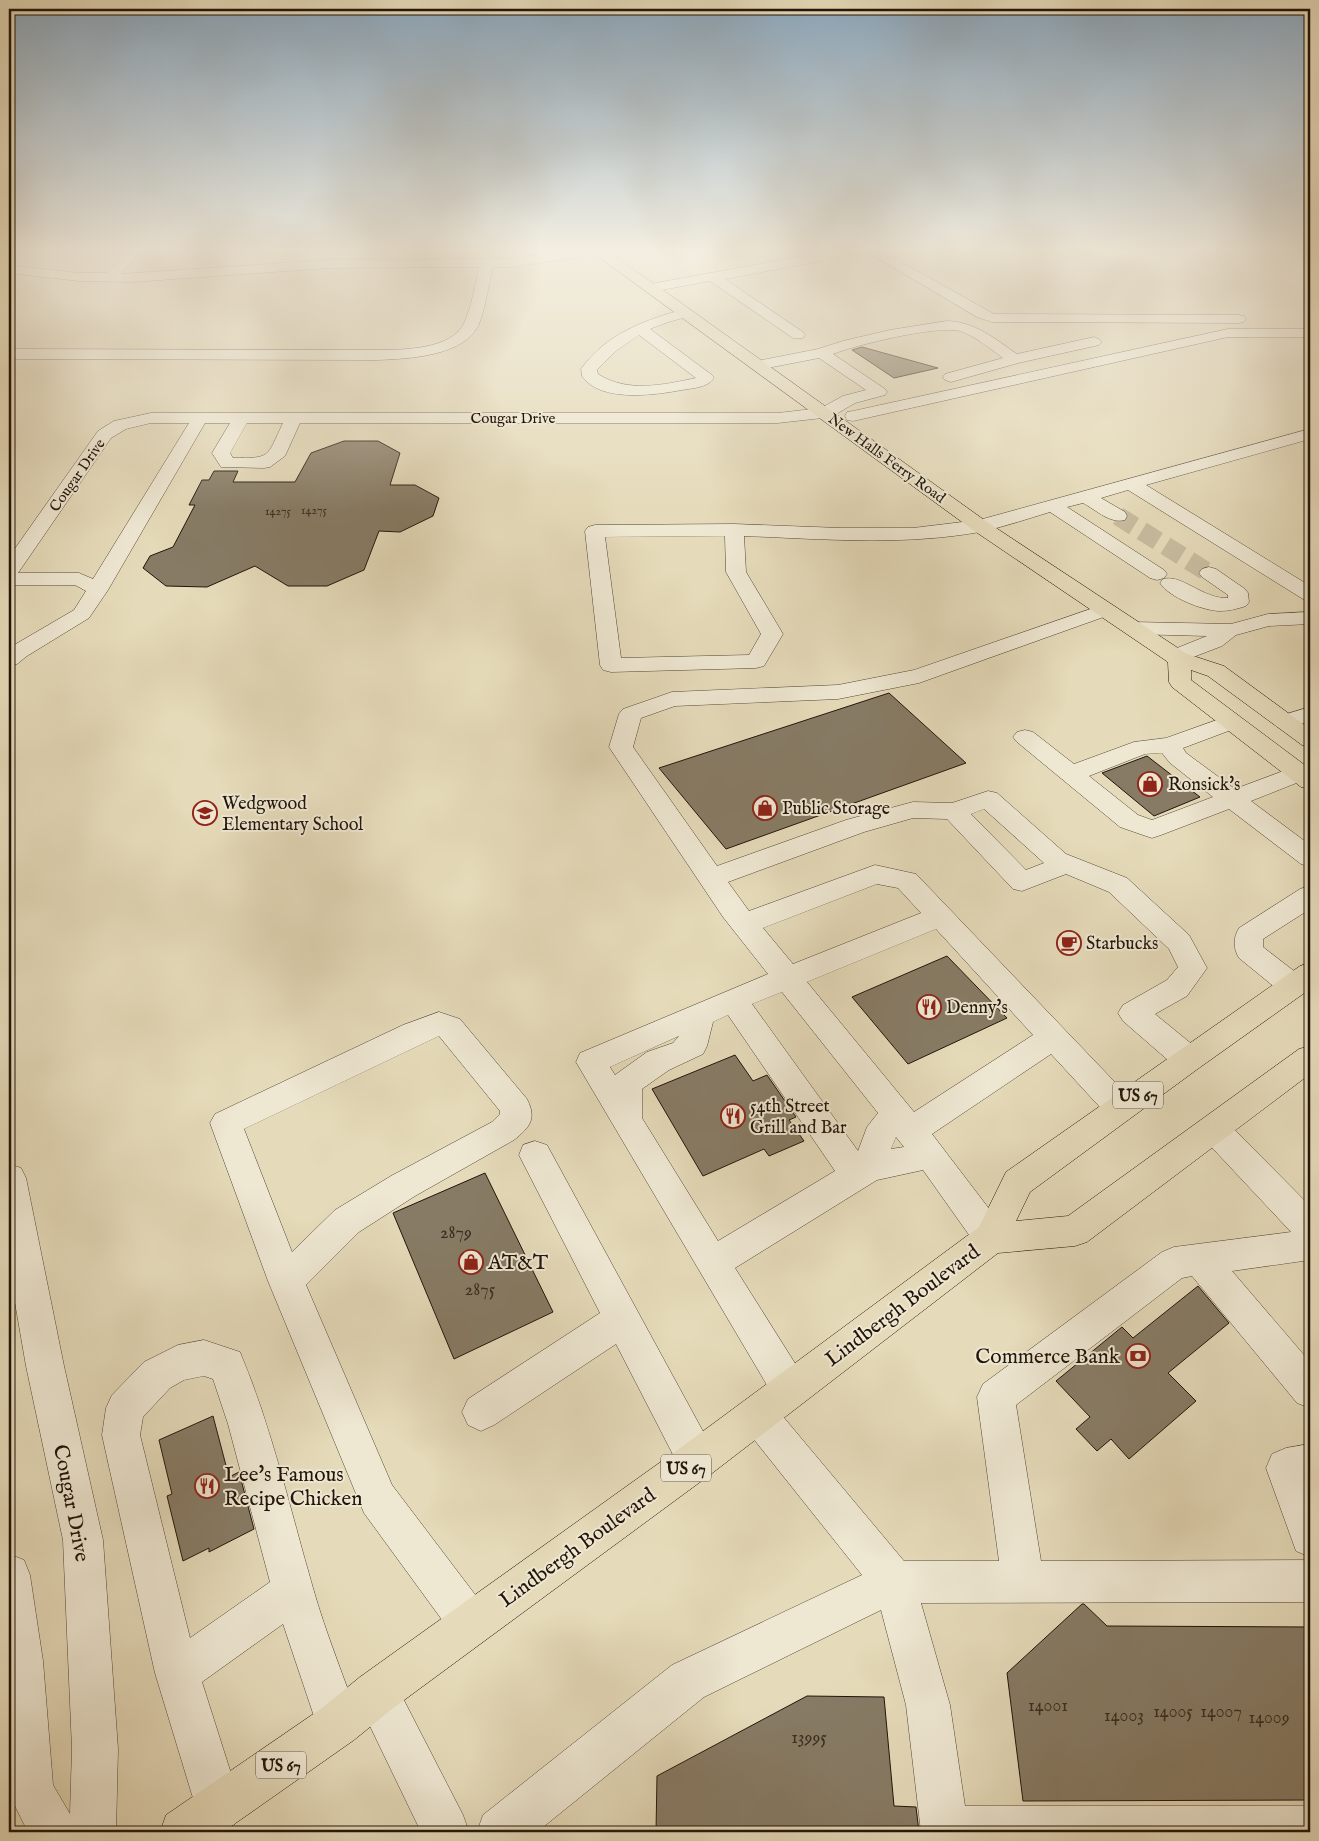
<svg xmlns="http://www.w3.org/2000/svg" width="1319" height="1841" font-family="'IM FELL English',serif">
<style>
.building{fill:#877b65;stroke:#21140a}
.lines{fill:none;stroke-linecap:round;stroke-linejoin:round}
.minor-tunnel{stroke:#c8bc9f;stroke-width:19;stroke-dasharray:19 9;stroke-linecap:butt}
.minor-casing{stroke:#524636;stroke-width:1}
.major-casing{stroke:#21140a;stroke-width:1}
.minor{fill:#eee7d2;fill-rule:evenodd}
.major{fill:#e5dab9;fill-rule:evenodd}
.labels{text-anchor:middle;stroke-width:4;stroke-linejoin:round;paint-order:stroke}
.far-number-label{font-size:12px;fill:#3a2e21}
.far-street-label{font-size:15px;fill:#21140a;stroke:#eee7d2}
.shield{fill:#eee7d2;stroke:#5e5346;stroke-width:1}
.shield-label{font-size:16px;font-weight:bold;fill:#21140a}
.poi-label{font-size:18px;fill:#21140a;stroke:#eee7d2;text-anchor:start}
.near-number-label{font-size:18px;fill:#3a2e21}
.near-poi-label{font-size:21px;fill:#21140a;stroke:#eee7d2;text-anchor:start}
.near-street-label{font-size:21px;fill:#21140a;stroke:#eee7d2}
</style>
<rect width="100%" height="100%" fill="#e5dab9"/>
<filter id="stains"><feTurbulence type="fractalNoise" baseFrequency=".004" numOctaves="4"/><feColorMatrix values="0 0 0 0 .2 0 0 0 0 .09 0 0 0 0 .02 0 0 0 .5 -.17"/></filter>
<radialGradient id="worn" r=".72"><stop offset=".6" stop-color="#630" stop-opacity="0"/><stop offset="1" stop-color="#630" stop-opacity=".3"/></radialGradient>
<g class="building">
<polygon points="862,347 938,368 894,378 852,350"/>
<polygon points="344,441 378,441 400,453 390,485 415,485 439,498 433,516 400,532 379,531 364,570 327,586 288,586 255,566 207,587 166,586 143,568 150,556 173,547 195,505 189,505 202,480 209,480 214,471 238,471 233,482 295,482 311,453"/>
<polygon points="889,693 966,763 726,849 659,768"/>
<polygon points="1147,756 1200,797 1154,816 1102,773"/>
<polygon points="947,956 1007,1018 908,1064 852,997"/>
<polygon points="735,1055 753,1081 767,1075 796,1117 789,1120 804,1141 769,1156 764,1149 703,1176 652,1089"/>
<polygon points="485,1173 553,1312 454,1359 393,1213"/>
<polygon points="1198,1286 1229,1323 1168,1373 1196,1401 1129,1459 1111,1439 1097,1451 1076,1429 1090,1417 1056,1381 1122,1327 1133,1338"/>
<polygon points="213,1416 229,1477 239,1472 254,1529 209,1552 209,1548 183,1561 167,1496 172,1494 159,1440"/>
<polygon points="1082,1604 1084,1604 1107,1626 1310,1627 1310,1800 1023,1801 1007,1673"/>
<polygon points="807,1696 884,1697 894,1806 916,1807 919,1832 656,1832 657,1776"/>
</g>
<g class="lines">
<polyline class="minor-tunnel" points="1118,516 1209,573"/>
<defs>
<g id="minor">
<path d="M126,252H139L121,274L329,260L510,259L558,252H594L588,256L510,267H493C488,286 486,306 479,324C465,357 405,359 376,360L9,359V349L376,350C401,350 452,350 464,323C472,306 475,285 479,267L329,268L132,282L79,281L9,273V265L79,273H107Z"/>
<polygon points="825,252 854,252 848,256 725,279 803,332 805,335 803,338 793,338 710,281 651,292 644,288 651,284"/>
<polygon points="867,252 883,252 994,314 1239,315 1244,316 1246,319 1244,322 1239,323 992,322 977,317"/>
<path d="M686,309L691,310L693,313L691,316L668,322L650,329L712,375L714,378C707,388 693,388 682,390C655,395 600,403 582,376L581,369C606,334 646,319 686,309ZM639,335L696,378C663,385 627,393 598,374L597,370L616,351Z"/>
<path d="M947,321C976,322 995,339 1017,354L1094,337L1099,339L1102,342L1099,345L1018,363L951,382L945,380L943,377L945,374L1003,358C989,348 975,336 960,331C938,325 855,345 833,354L885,389L887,392L885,395L855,403L831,417L778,423H300L285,456L270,467L264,468L221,467L212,453L230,423H205L108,590L89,618L27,656L17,664L9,665V648L74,610L86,591L75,585H9V557L98,431L114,421L151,413H778L821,408L843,396L866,390L819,358L757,370L752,368L749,365L752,362L818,349L843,341L890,330ZM151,423H189L93,579L79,573H18L111,438L126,429ZM247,423H283C266,458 272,458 233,458L230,453Z"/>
<polygon points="1228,329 1310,329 1310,337 1228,337 853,421 847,420 845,416 847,412 853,411"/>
<path d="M1310,429V439L1146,485L1310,586V601L1303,599L1128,490L1101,498L1125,512L1127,516L1125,520C1110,524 1096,510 1083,503L1067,507L1164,570L1167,574L1164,578L1157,580L1150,578L1050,512C1027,519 1003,527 980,532C902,546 822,539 744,536L746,572L783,634L764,666L756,668L611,672L603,670L600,665L585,531L588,527L595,525L734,524L840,528H913L979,520ZM725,536L726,572L761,634L749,655L621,658L605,537Z"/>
<path d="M1209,567L1216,569L1245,589L1248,593L1249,602L1246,606C1237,609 1229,611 1219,611C1202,610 1170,598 1160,583L1163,579C1183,574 1202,599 1228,598V595L1202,577L1199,573L1202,569Z"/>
<path d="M1105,604L1112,606L1115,610L1112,614L919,683L838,699L675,706L641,718L633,747L717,866L846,820L913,802L952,803L988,791L997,793L1066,854L1127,878L1189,935L1207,968L1187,996L1155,1014L1199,1050L1203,1059L1199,1068L1188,1071L1177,1068L1123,1021L1118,1013L1123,1005L1167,980L1178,967L1169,949L1109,892L1066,874L1022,891L1013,889L947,819L913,818L864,832L728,882L749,911L875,865L916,874L1131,1099L1136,1108L1131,1117L1120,1121L1109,1117L1051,1054L932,1134L1003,1227L1008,1238L1003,1249L991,1253L979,1249L923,1170L877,1180L735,1268L803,1376L809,1389L803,1402L790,1407L777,1402L576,1062L580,1053L768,974L723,917L609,747L619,714L623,709L672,692L838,685L914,670ZM984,809L1044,863L1026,870L971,814ZM877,884L898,888L921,913L793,964L763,928ZM936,929L1033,1035L914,1112L807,982ZM782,992L878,1113L867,1127L858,1151L752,1004ZM728,1015L835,1171L718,1241L642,1118V1089L669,1070L703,1054L707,1046L713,1022ZM679,1036L673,1043L647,1052L615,1075L610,1067ZM896,1137L904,1147L891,1149Z"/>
<polygon points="1310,612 1310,624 1269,626 1236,635 1222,646 1175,664 1167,662 1164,657 1167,652 1207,636 1132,634 1125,632 1121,628 1125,624 1132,622 1231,624 1268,614"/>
<polygon points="1310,707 1310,721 1285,729 1277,727 1273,722 1277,717"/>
<path d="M1231,715L1239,717L1243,722L1239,727L1183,748L1186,753L1235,789L1291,768L1300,765L1309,768L1310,776L1309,778L1251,801L1310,845V867L1301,864L1229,809L1161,835L1152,838L1143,835L1120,827L1017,742L1013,737L1017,732L1025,730L1033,732L1074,764L1134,742L1166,738ZM1162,753L1170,763L1213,797L1152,820L1138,815L1089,776L1145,754Z"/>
<path d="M1310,886V909L1263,939V947L1303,978L1307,986L1303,994L1293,997L1283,994L1239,958C1233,948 1233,938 1239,928L1300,889Z"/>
<path d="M439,1012L460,1019L527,1099C537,1119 530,1127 514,1140L415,1196L359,1232L306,1285L392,1485L486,1609L492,1624L486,1639L471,1645L456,1639L364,1513L268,1281L210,1123L215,1114L403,1025ZM439,1036L500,1111V1114L492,1122L391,1176L335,1210L292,1252L244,1129Z"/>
<polygon points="1214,1116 1225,1120 1310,1206 1310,1260 1232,1271 1310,1362 1310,1408 1297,1403 1192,1276 1182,1278 1016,1405 1041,1561 1310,1560 1310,1602 921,1603 950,1705 965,1806 1310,1806 1310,1832 921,1832 906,1705 881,1610 704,1697 537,1832 477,1832 483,1815 672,1665 862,1575 744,1427 738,1414 744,1401 757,1395 770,1401 904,1561 999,1561 977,1397 983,1384 1162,1252 1174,1247 1291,1232 1203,1138 1198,1129 1203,1120"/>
<polygon points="535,1141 547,1145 711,1446 717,1460 711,1474 697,1480 683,1474 616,1344 494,1425 481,1431 468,1425 462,1412 468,1399 600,1313 519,1155 523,1145"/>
<polygon points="9,1164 21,1168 26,1178 64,1366 103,1540 118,1749 116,1832 28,1832 9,1794 9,1554 24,1560 30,1575 43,1661 53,1785 70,1814 72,1749 63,1540 26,1366 9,1268"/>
<path d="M204,1340L240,1352C272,1428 290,1509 313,1588C326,1634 345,1679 360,1724L354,1740L338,1746L322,1740L283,1624L202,1682L242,1808L235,1824L219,1831L203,1824L196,1808L155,1673L102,1435L106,1408L112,1395L144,1362L178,1345ZM204,1376L213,1379L228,1424L270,1582L190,1638L140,1435L143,1417L170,1388L184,1380Z"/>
<polygon points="1310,1444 1310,1557 1296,1551 1266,1468 1272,1454 1286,1448"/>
<polygon points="376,1671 392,1677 463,1815 469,1832 421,1832 354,1693 360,1677"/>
</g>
<g id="major">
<polygon points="592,252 607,252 656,285 987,522 1187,654 1224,666 1310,729 1310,747 1302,745 1208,676 1191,670 1191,680 1310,769 1310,789 1301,787 1172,687 1169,682 1168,662 973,530"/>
<polygon points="1310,963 1310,989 1199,1068 1030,1192 1016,1221 1068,1216 1299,1049 1310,1046 1310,1074 1087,1242 1075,1246 998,1253 711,1474 392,1709 354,1740 223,1832 160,1832 166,1815 322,1708 360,1677 683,1446 979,1227 1006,1172 1300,966"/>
</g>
</defs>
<use href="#minor" class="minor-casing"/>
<use href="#major" class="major-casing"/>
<use href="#minor" class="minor"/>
<use href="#major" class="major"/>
</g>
<linearGradient id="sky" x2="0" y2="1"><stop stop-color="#8ca8be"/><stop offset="0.49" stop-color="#f3eee0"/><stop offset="1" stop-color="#f3eee0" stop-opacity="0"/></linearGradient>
<rect width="1319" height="510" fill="url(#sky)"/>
<defs>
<symbol id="shop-ring" viewBox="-11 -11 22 22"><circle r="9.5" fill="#eee7d2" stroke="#8f2418" stroke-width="1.5"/><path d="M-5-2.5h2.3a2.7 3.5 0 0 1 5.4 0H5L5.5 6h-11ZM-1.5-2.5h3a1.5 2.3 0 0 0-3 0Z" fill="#8f2418"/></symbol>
<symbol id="school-ring" viewBox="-11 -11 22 22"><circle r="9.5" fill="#eee7d2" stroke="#8f2418" stroke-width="1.5"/><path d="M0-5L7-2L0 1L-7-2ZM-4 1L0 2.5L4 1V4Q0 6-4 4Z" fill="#8f2418"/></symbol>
<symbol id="cafe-ring" viewBox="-11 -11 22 22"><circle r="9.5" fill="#eee7d2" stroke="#8f2418" stroke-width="1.5"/><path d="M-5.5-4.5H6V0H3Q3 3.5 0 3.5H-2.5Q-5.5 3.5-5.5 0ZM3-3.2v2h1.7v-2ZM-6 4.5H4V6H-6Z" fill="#8f2418"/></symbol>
<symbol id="restaurant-ring" viewBox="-11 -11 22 22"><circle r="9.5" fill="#eee7d2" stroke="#8f2418" stroke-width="1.5"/><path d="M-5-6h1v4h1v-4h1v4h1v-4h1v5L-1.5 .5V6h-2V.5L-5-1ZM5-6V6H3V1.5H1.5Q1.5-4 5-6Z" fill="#8f2418"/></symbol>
<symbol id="bank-ring" viewBox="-11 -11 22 22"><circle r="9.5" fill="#eee7d2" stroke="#8f2418" stroke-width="1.5"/><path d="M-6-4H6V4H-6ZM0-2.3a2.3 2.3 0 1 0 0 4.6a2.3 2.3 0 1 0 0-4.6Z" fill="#8f2418"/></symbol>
</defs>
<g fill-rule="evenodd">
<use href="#shop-ring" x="1136" y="770" width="28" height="28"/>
<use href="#shop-ring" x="751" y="794" width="28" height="28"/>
<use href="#school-ring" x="191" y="799" width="28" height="28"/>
<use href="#cafe-ring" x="1055" y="929" width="28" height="28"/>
<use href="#restaurant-ring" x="915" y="993" width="28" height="28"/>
<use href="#restaurant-ring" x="719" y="1102" width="28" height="28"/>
<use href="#shop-ring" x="457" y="1248" width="28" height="28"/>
<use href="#bank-ring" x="1124" y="1342" width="28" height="28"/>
<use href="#restaurant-ring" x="193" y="1472" width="28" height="28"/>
</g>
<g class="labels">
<g class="far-number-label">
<text x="314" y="514">14275</text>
<text x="278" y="515">14275</text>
</g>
<g class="far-street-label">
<text x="513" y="423">Cougar Drive</text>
<text transform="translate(887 458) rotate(36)" y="5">New Halls Ferry Road</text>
<text transform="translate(77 475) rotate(-55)" y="5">Cougar Drive</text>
</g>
<g class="shield">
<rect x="1113" y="1081.5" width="50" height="27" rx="4"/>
<rect x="661" y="1454.5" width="50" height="27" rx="4"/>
<rect x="256" y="1751.5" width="50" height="27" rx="4"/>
</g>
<g class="shield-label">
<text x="1138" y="1101">US 67</text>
<text x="686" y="1474">US 67</text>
<text x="281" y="1771">US 67</text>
</g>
<g class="poi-label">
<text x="1168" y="790">Ronsick's</text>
<text x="222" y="809">Wedgwood<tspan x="222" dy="21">Elementary School</tspan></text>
<text x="782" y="814">Public Storage</text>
<text x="1086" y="949">Starbucks</text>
<text x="946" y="1013">Denny's</text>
<text x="750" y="1112">54th Street<tspan x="750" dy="21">Grill and Bar</tspan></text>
</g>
<g class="near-number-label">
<text x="456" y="1238">2879</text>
<text x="480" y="1295">2875</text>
<text x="1048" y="1711">14001</text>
<text x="1173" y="1717">14005</text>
<text x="1221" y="1717">14007</text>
<text x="1124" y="1721">14003</text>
<text x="1269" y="1723">14009</text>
<text x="809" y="1743">13995</text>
</g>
<g class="near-poi-label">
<text x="488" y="1269">AT&amp;T</text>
<text x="1120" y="1363" text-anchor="end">Commerce Bank</text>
<text x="224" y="1481">Lee's Famous<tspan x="224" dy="24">Recipe Chicken</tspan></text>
</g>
<g class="near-street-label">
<text transform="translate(902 1305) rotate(-37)" y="7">Lindbergh Boulevard</text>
<text transform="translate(72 1503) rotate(79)" y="7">Cougar Drive</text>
<text transform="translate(577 1547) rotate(-36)" y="7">Lindbergh Boulevard</text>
</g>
</g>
<rect width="1319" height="1841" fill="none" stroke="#e5dab9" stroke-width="30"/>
<rect x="10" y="10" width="1299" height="1821" fill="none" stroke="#21140a" stroke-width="2.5"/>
<rect x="15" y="15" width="1289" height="1811" fill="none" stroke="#21140a"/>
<rect width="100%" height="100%" filter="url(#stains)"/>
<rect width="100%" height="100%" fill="url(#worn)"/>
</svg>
